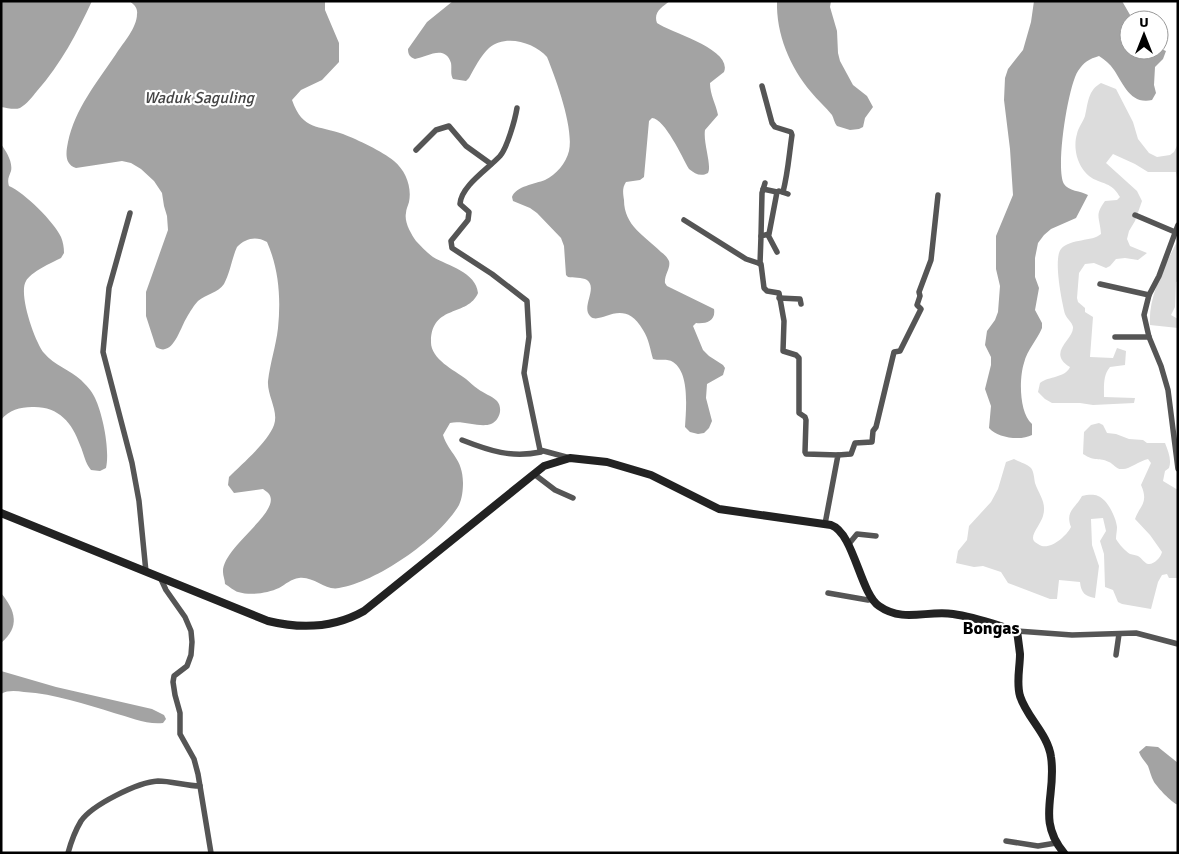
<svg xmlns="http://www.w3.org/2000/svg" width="1179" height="854" font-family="Signika,sans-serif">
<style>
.green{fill:#dcdcdc}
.water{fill:#a3a3a3}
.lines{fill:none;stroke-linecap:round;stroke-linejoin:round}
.street{stroke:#555;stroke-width:5.5}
.secondary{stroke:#222;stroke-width:8}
.labels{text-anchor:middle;stroke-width:4.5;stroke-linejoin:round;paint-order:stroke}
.water-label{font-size:16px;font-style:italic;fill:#444;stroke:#fff}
.quarter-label{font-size:18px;font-weight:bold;fill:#000;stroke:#fff}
</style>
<rect width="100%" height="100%" fill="#fff"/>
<g class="green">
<path d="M1101,83L1116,89L1133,122L1138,139L1149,153L1157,157L1170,155L1174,152L1178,144V184L1176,172H1148L1135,164L1113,154L1106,163L1137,191L1142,201L1135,221L1129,231L1127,239L1130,246L1147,253L1138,260L1125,258L1116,259L1110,266L1106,268L1094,263L1085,264L1079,273L1077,298L1078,302L1085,308V312L1093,317L1090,357L1113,358L1117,348L1126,351L1125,365L1110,367C1103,375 1104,386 1104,397L1135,398L1134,403L1093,405L1080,403H1052L1045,399L1038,392L1040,383C1049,376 1065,378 1070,367C1046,352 1074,340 1073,327C1072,322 1067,319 1065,314C1062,302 1053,259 1061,249C1071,238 1092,242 1101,234C1100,217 1094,216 1105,201L1117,200L1120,197C1113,185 1108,185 1096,180C1079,173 1072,150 1077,134C1078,128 1083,122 1085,116C1088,103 1088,90 1101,83Z"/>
<path d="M1178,240V281L1176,282L1175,307L1171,315L1178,319V328L1150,325C1148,296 1165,265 1178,240Z"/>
<path d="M1099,423L1103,425L1107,433L1116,434L1129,439L1143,440L1147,443H1165C1168,451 1172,460 1169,468L1165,471L1163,481L1178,490V578H1169L1167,574L1162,575L1158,582L1151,609L1122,604L1118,602L1113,590L1105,587L1104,554L1100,541L1106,531L1103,518L1091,519L1092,545L1099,566L1095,598C1085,596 1081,593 1080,582L1059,580L1057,599H1050L1008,583L1001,572L983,566L974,567L956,563L958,551L967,540L969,526L991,502L998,489L1006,462L1014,459C1019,462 1027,464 1031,468C1034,472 1034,478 1035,483C1039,495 1047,502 1043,516C1041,523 1033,532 1033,538C1033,541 1035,542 1038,544C1048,552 1066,537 1071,527C1065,511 1075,509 1082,496C1087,495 1093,494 1098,496C1107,499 1116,517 1117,527C1117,531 1116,535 1116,539C1119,544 1125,551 1130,554C1133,555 1136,555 1138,556C1142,558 1144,563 1148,564C1154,565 1161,557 1162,552L1150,535L1135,519C1140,505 1149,503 1141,485L1151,463L1148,459C1139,461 1130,469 1123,469C1116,470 1114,464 1109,462C1099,457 1095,462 1083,454L1084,432L1091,425Z"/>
</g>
<g class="water">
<path d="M1,1H92C77,33 61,64 37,91C32,97 27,104 20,108C15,110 7,108 1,107Z"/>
<path d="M129,1H325V10L339,43V62L322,80L301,90L292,100C303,131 318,125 343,134C358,140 382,151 394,161C406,171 412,187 409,202C408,206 406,209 406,213C404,222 411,234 416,241C421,246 427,253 433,257C448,266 476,272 478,293C468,317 432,304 431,341C430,359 454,370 466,379C470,382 473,386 478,389C483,393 492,396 497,401C503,408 500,420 491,424C480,428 463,420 450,423L443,435C449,454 463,458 463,483C463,490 462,499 459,505C440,538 377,582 339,588C325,591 314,576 299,578C291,579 286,584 279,588C268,593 251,596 238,592C234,591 229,586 225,584C225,580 223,576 223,572C222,547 282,512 269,494C268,492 265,491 263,489L234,493L228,485L229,477C242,464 268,442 274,425C279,411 267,396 268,381C270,363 276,346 278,328C281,299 279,269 267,242C256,236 246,238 237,247C232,258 230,273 224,284C218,293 206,294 198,301C194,305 190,312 187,317C180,328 173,358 156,347L146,316V292L168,230L167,216L164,206L162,193L154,181L141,169L131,163L122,161L76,168C64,164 66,152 68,142C75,109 97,82 116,54C123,43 137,28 137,14C138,8 134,4 129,1Z"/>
<path d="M453,1H670C662,7 653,12 657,23C671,33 733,49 724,72L710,83C710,95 716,104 718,115L705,130C703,143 712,165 708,173C701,177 695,174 689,169C682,157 665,119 652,118L649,121L644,177L640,180L626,182C622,188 623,193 624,200C624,226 645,236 661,252C664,254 667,257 669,261C671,268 664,275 665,283L667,286L714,309C716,321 706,324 696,323L693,326L703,350L709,356L723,365L725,368L723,375L707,384L706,398L712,421L709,428L704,433L698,434L690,432L685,427C686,409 690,373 673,362C667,358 660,361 653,359C650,349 649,339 643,330C623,295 600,327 590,316C581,307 598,288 587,280C582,277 573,278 568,277L566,275L564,246L561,238L537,213L530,208L513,201L512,197C516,186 535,184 545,180C556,175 566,163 569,151C574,128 556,79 547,57C534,42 505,34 489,48C481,55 474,69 469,78L466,81L453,79C450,74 452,69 451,63C445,44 427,57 415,59C410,57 408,55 408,49L427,22Z"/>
<path d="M777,1H831L830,7L837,31L838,53L840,61L853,85L867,96L873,107L865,118L863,127L859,129L850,130L837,126C834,122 834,119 832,115C826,107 817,100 811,92C790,67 776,34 777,1Z"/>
<path d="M1034,1H1122L1133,20H1129V50H1159V48L1166,51L1163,59L1155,67L1154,85L1156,93L1152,100C1130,105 1123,83 1114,70C1110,64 1105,60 1099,56C1089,59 1084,62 1078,71C1068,86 1055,169 1064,184C1068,191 1081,191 1088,195L1076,218L1051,229L1044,235L1038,243L1035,258V277L1039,288L1035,310L1042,323V328C1037,340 1027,350 1024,363C1019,378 1019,413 1032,424V435C1021,441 997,438 989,428L991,406L985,389L991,365V357L985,345L987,331L995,320L998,312L1000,286L996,269V236L1013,195L1010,149L1004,100L1005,78L1008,69L1023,50L1031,22Z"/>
<path d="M1,144C6,151 13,162 11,171C9,177 7,179 9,186C25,193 54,222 61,237C63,242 64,247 64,253L61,258C51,263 31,272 26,281C18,294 35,342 44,353C54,365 70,370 81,380C86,385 92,391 95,398C103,415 110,450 106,468L100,471L91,470C85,463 84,454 80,445C72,422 58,406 32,407C20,407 9,410 1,420Z"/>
<path d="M1,593C16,611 20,627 1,643Z"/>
<path d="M1,671L56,687L152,709L164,715L166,719L163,723C147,725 129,717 114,713C85,704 55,694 24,692C16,691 8,690 1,694Z"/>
<path d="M1146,746L1158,747L1178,763V805C1171,802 1158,788 1154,782C1151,777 1150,771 1148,766C1145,761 1141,758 1139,752Z"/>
</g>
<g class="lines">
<g class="street">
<path d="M762,86L772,123L775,127L791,132L792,135C789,155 788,173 783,192"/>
<path d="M517,108C515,120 507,148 500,156C488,169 461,186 460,204L469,212L468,220L451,241L452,248L492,274L527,301L529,337L524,373L540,450L570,458"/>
<polyline points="416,150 436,130 449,126 466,146 491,164"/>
<polyline points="763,189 777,192"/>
<polyline points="130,213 109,288 103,352 132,463 139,501 146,572"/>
<polyline points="1135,215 1175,232"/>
<polyline points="684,220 746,259 761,264 764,288 767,291 779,293 784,321 783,351 796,355 799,358 799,413 805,417 806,420 805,452 806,454 838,455 825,524"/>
<polyline points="1178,225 1159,276 1149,295 1144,315 1149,337 1161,366 1168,390 1178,469"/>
<polyline points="768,235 777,252"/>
<polyline points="761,236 762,193 765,183"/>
<polyline points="760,264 761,236 769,234 777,192 779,191 788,194"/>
<polyline points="1100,284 1149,295"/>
<polyline points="779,298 800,299 801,304"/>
<polyline points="1115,337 1149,337"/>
<path d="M462,440C490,451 511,458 541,452"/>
<polyline points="838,455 851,454 855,443 872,442 873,431 876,427 894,352 900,351 921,309 917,305 920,296 919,292 931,260 938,195"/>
<polyline points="534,474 555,490 573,498"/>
<polyline points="848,545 857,534 876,536"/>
<polyline points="160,577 166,590 185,617 191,631 192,642 191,655 187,666 174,676 173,682 175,695 180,713 180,734 194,759 198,774 211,853"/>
<polyline points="828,593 868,600 872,599"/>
<polyline points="1017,631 1072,635 1136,633 1178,644"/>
<polyline points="1116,655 1119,634"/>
<polyline points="1006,841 1038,846 1056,843"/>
<path d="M68,853C71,842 75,831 81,821C92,805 138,782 158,781C172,781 186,786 200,786"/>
</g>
<path class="secondary" d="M1,513L268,621C301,629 334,628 364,611L544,466L570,458L607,462L651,475L719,509L831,525C854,533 860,593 879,606C903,623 927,610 953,614C975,617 996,625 1017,631C1018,638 1019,646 1020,654C1020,668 1016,682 1020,696C1027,718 1048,734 1051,757C1057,795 1036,819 1064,853"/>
</g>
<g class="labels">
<g class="water-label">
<text x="199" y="103">Waduk Saguling</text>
</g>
<g class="quarter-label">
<text x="991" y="634">Bongas</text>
</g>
</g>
<rect width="1179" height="854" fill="none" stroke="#000000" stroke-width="5"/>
<g transform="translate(1144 35)"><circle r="24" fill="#ffffff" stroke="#999999"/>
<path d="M0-4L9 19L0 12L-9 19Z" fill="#000000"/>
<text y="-8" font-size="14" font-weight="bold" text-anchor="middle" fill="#000000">U</text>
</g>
</svg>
